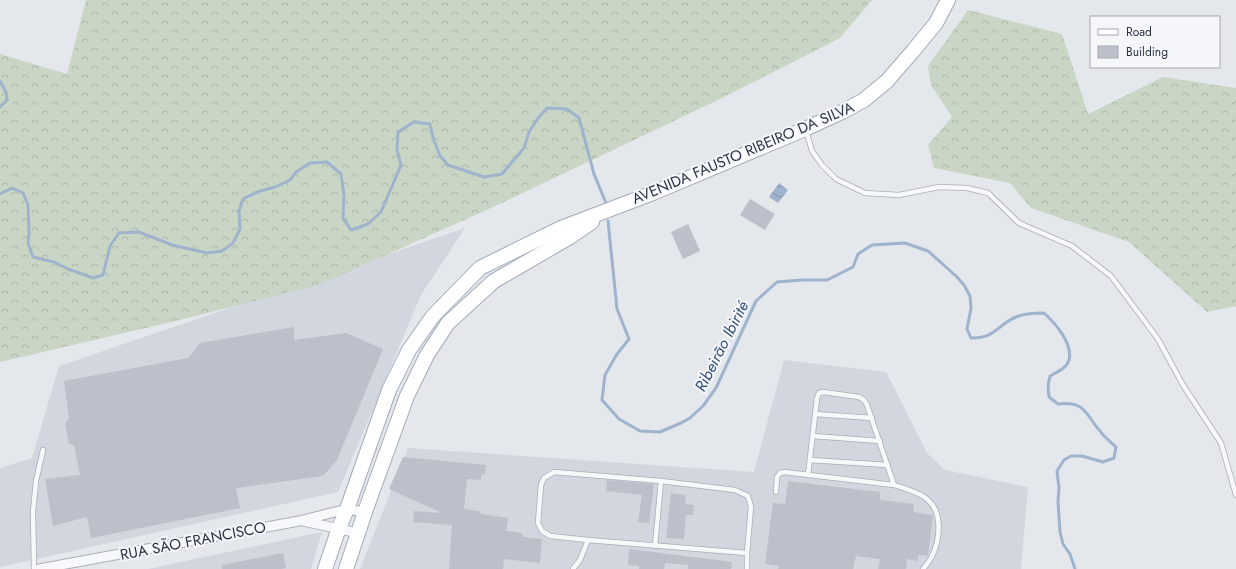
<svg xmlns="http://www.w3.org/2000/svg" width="1236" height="569" font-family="Jost,sans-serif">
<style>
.built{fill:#d2d6de}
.forest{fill:url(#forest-crowns)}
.water{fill:url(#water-waves)}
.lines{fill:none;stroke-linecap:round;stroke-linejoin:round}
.stream{stroke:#9fb4cc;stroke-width:3}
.building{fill:#bbc0ca}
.service-casing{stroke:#a9aeb7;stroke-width:6}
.minor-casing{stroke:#a9aeb7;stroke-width:11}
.primary-casing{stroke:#a3abb8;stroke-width:16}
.service{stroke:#f7f8fa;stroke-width:4.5}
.minor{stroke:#f7f8fa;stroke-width:9}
.primary{stroke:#fff;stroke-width:14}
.labels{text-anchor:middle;stroke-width:4;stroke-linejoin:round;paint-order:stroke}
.street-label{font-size:15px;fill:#2b3445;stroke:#f4f6f9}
.water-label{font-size:16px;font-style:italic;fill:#34527a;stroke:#f4f6f9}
</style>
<defs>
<pattern id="forest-crowns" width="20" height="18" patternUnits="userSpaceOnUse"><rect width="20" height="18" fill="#c9d6c5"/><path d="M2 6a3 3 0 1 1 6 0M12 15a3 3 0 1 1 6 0" fill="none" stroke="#adb8ab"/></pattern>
<pattern id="water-waves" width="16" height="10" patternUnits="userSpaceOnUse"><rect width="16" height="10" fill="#9fb4cc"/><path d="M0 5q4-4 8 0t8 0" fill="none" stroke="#8293a7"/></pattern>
</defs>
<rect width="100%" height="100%" fill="#e4e7ec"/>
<g class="built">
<polygon points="465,228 421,295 338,492 0,567 0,468 32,458 59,366"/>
<polygon points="784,360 886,372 927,453 945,470 1028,487 1021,569 360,569 408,448 754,472"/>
<polygon points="322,532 311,569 148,569"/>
</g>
<g class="forest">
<polygon points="86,0 872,0 840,38 720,99 491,208 321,284 184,319 0,362 0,54 67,74"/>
<polygon points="968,10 1062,34 1088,114 1163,77 1236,88 1236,306 1207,312 1129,242 1031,208 1010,183 934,168 928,145 952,117 931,85 928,66"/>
</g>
<polygon class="water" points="779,183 788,190 778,203 769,197"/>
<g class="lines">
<g class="stream">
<polyline points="0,81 6,92 7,100 0,107"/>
<polyline points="0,194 12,188 23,193 28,205 29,233 28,243 33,257 54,262 68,269 93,278 103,275 110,246 119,233 139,232 172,245 207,253 222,251 233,243 240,229 239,211 243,199 257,192 275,187 290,180 296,172 310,163 327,162 341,174 344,195 343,218 351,230 368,224 381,212 401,165 397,150 398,132 414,122 430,124 433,138 440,156 448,165 484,177 502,174 512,162 524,148 529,132 538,118 547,108 567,109 579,118 594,174 606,203"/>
<path d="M608,221L617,309L629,339L617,354L605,375L602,400L619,419L640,431L660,432L681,423L690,418L703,406L716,388L756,301L777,282L802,280H827L853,267L858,254L872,245L905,243L928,251L956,276L964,285L970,296L971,308L967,329L971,338C995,339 997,325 1016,317C1025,313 1035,313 1044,313C1055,323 1073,343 1069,360C1067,368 1057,372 1050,376L1048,386L1049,397L1058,404C1086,401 1085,414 1100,431C1104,437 1111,442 1116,447L1114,458L1103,462L1082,456H1071L1064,460L1057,471L1059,488L1058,502L1060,532L1063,544L1070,554L1075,569"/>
</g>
</g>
<g class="building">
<polygon points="750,199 775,214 765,230 740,215"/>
<polygon points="688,224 700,251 683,259 671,232"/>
<polygon points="294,327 294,340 346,333 383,349 337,460 323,476 236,488 240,508 91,538 87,517 53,526 45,479 80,475 74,445 69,444 65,424 69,418 64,381 188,358 200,343"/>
<polygon points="403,457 486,465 485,474 481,475 481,480 467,479 464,509 479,511 481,514 508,518 506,531 522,533 523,537 542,539 540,563 504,559 503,569 449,569 452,525 413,522 414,511 442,513 389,489"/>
<polygon points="607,480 654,484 649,523 638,522 642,495 606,491"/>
<polygon points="788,481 880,492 880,500 914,504 913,512 933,515 928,556 918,555 918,561 907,559 906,569 878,569 880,559 856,556 853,569 778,569 779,566 765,564 773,503 785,504"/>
<polygon points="671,493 686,495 685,504 694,505 693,515 686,515 684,539 666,538"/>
<polygon points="629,549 732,562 731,569 688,569 688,565 665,563 664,569 639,569 639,566 628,565"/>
<polygon points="283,553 286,568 281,569 222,569 222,565"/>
</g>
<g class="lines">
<defs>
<g id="service">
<polyline points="806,130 812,151 822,165 836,179 865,193 899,195 939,187 967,188 988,193 1019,223 1072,246 1111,276 1158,339 1183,385 1221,443 1236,495"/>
<polyline points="815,414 872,418"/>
<polyline points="813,436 880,441"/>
<polyline points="810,460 888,465"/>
<polyline points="808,475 817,398 819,393 823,392 859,397 864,400 867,405 894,485"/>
<path d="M776,492L777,477L780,473L784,472L894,485C904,488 921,493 928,500C943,513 940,540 932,556C930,561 926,565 923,569"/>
<polyline points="588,540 550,536 542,531 538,523 541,485 544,478 554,472 661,481 735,490 748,496 751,507 747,553"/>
<polyline points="655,546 661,481"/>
<polyline points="34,569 33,512 36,481 43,450"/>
<polyline points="573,569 580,560 588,540 747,553 747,569"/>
</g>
<g id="minor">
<polyline points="303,521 358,533"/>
<polyline points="39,569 299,521 347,509 364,512"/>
</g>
<g id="primary">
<polyline points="325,569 339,528 347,509 389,390 409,350 433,316 480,268 561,228 653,193 805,129 842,112 864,100 887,81 913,51 936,23 948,0"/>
<polyline points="346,569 366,509 407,396 427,355 448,323 494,281 570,237 592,222"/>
</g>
</defs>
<use href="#service" class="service-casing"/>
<use href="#minor" class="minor-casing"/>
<use href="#primary" class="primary-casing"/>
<use href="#service" class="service"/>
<use href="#minor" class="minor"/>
<use href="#primary" class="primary"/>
</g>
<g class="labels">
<g class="street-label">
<text transform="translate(743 153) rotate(-23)" y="5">AVENIDA FAUSTO RIBEIRO DA SILVA</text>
<text transform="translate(193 541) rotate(-11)" y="5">RUA SÃO FRANCISCO</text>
</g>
<g class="water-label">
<text transform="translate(721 346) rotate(-63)" y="6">Ribeirão Ibirité</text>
</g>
</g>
<rect x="1090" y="16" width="130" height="52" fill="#f4f6f9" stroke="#a4a8b1"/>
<rect x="1098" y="29" width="20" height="6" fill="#ffffff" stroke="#a4a8b1"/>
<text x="1126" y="36" font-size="12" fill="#2b3445">Road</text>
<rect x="1098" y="46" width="20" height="12" fill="#bbc0ca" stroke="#a4a8b1"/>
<text x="1126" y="56" font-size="12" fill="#2b3445">Building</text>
</svg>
